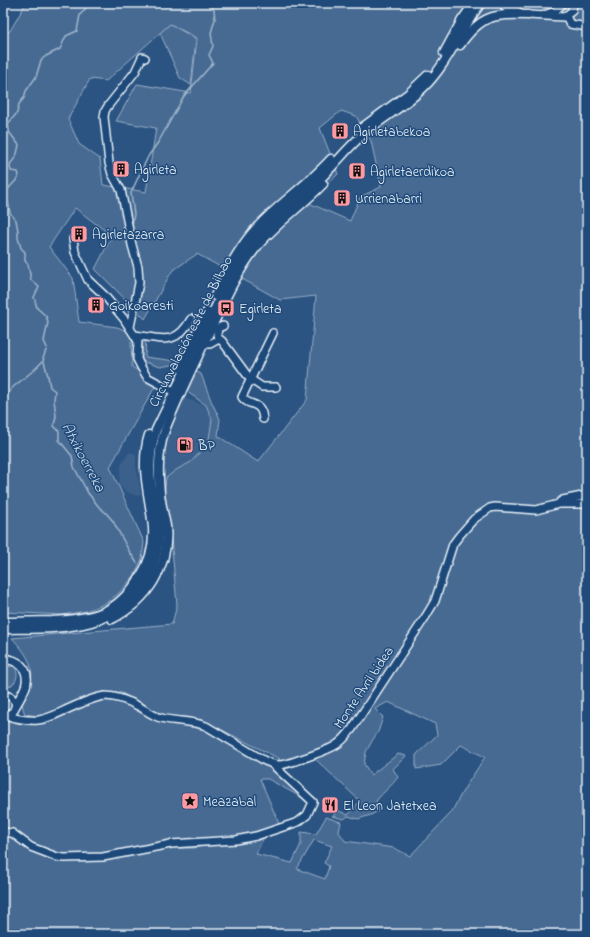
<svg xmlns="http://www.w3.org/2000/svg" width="590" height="937" font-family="'Indie Flower',sans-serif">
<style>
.built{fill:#3a608b}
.green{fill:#476b93;stroke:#98aec6;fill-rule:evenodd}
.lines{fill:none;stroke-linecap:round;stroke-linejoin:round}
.stream{stroke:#a0b6cb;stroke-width:1.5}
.minor-casing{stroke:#e8f1f8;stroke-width:10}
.major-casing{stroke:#e8f1f8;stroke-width:11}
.minor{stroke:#1f4a7a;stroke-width:7}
.major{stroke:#1f4a7a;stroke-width:8}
.labels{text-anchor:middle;stroke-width:3;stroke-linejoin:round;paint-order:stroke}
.poi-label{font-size:14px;fill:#e8f1f8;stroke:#1f4a7a;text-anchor:start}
.street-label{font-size:14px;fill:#e8f1f8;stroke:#1f4a7a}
.water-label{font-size:15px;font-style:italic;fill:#d0dde9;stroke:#1f4a7a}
</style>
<rect width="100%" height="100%" fill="#2b5482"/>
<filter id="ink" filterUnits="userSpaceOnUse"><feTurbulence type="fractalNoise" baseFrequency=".025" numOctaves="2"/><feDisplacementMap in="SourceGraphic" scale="8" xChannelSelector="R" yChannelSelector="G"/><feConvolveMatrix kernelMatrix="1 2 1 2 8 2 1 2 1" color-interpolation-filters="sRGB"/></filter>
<g filter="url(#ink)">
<g class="built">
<polygon points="182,397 206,406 212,419 209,439 201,451 191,462 176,470 166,478 162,484 162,458 165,437"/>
<polygon points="129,452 136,454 136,467 141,494 137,496 125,491 119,485 121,465"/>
</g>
<g class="green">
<path d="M26,3H587V934H3V834L11,835L61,860L177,846L180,848H193L265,835L256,854L292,863L301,844V832L316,834L326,817L341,822L339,832L345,841L394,848L410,856L451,813L464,789L485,757L461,745L441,765L416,769V755L437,735L435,724L388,702L375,709L383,717L378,732L372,741L366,752L364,764L371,775L398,754L406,756L393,769L398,777C392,786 383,792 376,801L380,810L371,815L358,819L348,816L344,819L332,816L339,811L348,815L360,801L313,757L273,767L306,800L268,779H260L280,826L239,837L119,853L65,856L46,852L3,830V828L8,821L3,818V717L25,723L99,699L118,700L197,726L210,732L266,766L280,759L202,720L159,714L120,692L94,695L52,713L38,716L25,714C19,701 25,700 29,688C37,667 26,653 12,638L172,624L177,605L170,527L164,497L166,478L176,470L191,462L201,451L209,439L212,419L206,405L170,380L176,364L160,367L142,361V343L131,342L132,367L157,383L110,467L144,542L142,559L134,576L119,593L106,603L86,611L63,615L3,612V35L10,31ZM170,24L197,38L191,93L137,84L116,121L156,128L146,192L103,185L100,159L79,144L68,119L90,79L106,81ZM341,111L356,116L371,141L381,187L360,197L350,221L309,203L338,174L320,128ZM75,208L112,236L95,269L145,319L172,271L197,254L280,300L316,296L307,400L258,462L218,436L220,419L212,403L201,374L176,361L145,357L146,338L117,327L79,322L73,278L49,247ZM314,840L332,846L324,863L329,866L325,879L297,869Z"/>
<polygon points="170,24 196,39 191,85 180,78 160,33"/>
<path d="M14,666C21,676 15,687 3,688V667Z"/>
</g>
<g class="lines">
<g class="stream">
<path d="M86,3V8L80,15L77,31L66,36L60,49L46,56L41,60L36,77L26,91L24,98L19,104L17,113L8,124L9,132L19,145C18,149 18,152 16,156C13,163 8,161 11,171L18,172L19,175C16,184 7,186 5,196L8,202L10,213L16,220L18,231V238L21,248L25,252V261L28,264L31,280L39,287L34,297L37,308L46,316L48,322L44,341L47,348L43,358L48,376L50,387L55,391L54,400L56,416L54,426L59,431V440L72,456L74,467L88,493L99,507L106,513L113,521L129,551L137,563"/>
<polyline points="132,226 134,214 131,193 141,171 149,155 159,141 184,96 213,63 209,55 213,46 211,33 215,19 214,10 210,3"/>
<polyline points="3,406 6,397 12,388 34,370 44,360"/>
</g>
<defs>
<g id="minor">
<polyline points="528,15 564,17 572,11 573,3"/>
<polyline points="544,15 555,11 563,3"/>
<polyline points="566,16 570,24 587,27"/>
<polyline points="73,239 75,252 88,280 104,295 124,319 138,341 137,359 141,367 147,377 169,389"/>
<polyline points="130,327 139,283 138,267 132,245 121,190 112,174 109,163 104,117 105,111 108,106 135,72 142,57 145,58"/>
<path d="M135,335C163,339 176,346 191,319"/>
<polyline points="219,339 217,335 218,328 223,326"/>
<polyline points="204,343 210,344 219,339 222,341 250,379 262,387 276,387"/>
<path d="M263,419C261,399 249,408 242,397L273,333"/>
<polyline points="560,502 563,500 587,495"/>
<path d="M3,696C10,695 14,698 16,705L13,712L5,715"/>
<path d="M4,715C45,727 46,717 82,703C89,700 97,697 105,696C117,696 129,701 140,707C147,711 153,716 161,718C176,722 192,720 206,726L265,761C270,763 274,765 280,765C289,764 329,750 336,745C343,741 347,735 352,729L426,616L435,601L453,544L459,536L474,519L490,508L495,507L536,510L559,504H587"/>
<polyline points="3,832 12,833 31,847 57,857 64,858 103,857 171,844 236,840 256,836 298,822 307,815 313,802 272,764"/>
</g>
<g id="major">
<polyline points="503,3 507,8 518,12"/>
<path d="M460,45C481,15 493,14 528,15"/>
<polyline points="444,53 462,20 474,3"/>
<polyline points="359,130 408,94 428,75"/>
<path d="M215,296C225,274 236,252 252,233C276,205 307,186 331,159"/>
<polyline points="179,368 207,312"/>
<path d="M112,619C147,601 170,567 166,526C164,515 161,504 160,493C158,473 158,449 165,430C177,399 192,369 206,339C221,309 234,276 255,249C275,224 301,207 323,184"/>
<path d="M3,622C19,622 36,621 52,621C93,619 117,614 140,577C149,563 154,545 153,528C150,496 139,467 149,435"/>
<path d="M3,629C57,628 116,633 147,579C155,564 160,546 159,529C158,513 153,497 151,481C149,463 151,447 156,430L233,271C244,254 255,239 268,225C283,211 299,199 314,185C333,168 347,147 367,131C385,116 406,105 423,88C448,64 460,30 481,3"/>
<path d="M3,659C18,659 30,669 26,685C24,692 19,699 16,705"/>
</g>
</defs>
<use href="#minor" class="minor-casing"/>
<use href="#major" class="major-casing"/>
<use href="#minor" class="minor"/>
<use href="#major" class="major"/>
</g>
</g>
<defs>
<symbol id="building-square" viewBox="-11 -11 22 22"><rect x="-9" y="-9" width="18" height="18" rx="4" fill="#ff9aa2" stroke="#1f4a7a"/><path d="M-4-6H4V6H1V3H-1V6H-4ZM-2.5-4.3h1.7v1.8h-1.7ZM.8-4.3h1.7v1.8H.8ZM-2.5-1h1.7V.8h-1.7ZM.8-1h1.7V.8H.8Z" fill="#111"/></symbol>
<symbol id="bus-square" viewBox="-11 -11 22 22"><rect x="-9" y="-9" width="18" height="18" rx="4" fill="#ff9aa2" stroke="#1f4a7a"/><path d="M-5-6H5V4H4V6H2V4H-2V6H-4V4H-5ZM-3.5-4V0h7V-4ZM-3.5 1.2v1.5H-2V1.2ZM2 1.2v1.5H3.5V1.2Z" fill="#111"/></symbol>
<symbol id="fuel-square" viewBox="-11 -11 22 22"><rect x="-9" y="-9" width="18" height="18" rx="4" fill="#ff9aa2" stroke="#1f4a7a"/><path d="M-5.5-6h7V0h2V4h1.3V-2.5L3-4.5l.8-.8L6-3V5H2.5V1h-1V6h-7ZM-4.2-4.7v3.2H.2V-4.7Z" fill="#111"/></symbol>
<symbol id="sight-square" viewBox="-11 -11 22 22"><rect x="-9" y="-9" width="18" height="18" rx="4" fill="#ff9aa2" stroke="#1f4a7a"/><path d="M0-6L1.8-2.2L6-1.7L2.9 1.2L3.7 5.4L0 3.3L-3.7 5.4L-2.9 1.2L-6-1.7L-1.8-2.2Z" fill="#111"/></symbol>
<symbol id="restaurant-square" viewBox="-11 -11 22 22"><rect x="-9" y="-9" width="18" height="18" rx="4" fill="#ff9aa2" stroke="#1f4a7a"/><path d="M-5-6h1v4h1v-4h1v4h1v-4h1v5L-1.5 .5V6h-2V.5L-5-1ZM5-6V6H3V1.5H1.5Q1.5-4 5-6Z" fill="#111"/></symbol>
</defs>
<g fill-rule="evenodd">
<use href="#building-square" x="330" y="121" width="20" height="20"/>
<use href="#building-square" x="111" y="159" width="20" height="20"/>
<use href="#building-square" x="347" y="161" width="20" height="20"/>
<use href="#building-square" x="332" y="188" width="20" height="20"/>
<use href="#building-square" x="69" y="224" width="20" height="20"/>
<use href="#building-square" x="86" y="295" width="20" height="20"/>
<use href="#bus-square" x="216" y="298" width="20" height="20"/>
<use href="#fuel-square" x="175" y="435" width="20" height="20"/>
<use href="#sight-square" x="180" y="791" width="20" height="20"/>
<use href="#restaurant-square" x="320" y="795" width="20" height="20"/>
</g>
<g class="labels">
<g class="poi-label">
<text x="353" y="136">Agirletabekoa</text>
<text x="134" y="174">Agirleta</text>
<text x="370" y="176">Agirletaerdikoa</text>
<text x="355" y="203">Urrienabarri</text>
<text x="92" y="239">Agirletazarra</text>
<text x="109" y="310">Goikoaresti</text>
<text x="239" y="313">Egirleta</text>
<text x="198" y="450">BP</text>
<text x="203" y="806">Meazabal</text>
<text x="343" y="810">El Leon Jatetxea</text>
</g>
<g class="street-label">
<text transform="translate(190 331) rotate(-63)" y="5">Circunvalación este de Bilbao</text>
<text transform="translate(363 687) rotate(-56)" y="5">Monte Avril bidea</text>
</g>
<g class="water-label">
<text transform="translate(84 457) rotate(62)" y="5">Atxikoerreka</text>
</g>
</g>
<rect width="590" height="937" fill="none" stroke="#1f4a7a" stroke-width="16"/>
<rect x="8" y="8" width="574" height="921" fill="none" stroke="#e8f1f8" stroke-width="1.5" filter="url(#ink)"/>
</svg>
